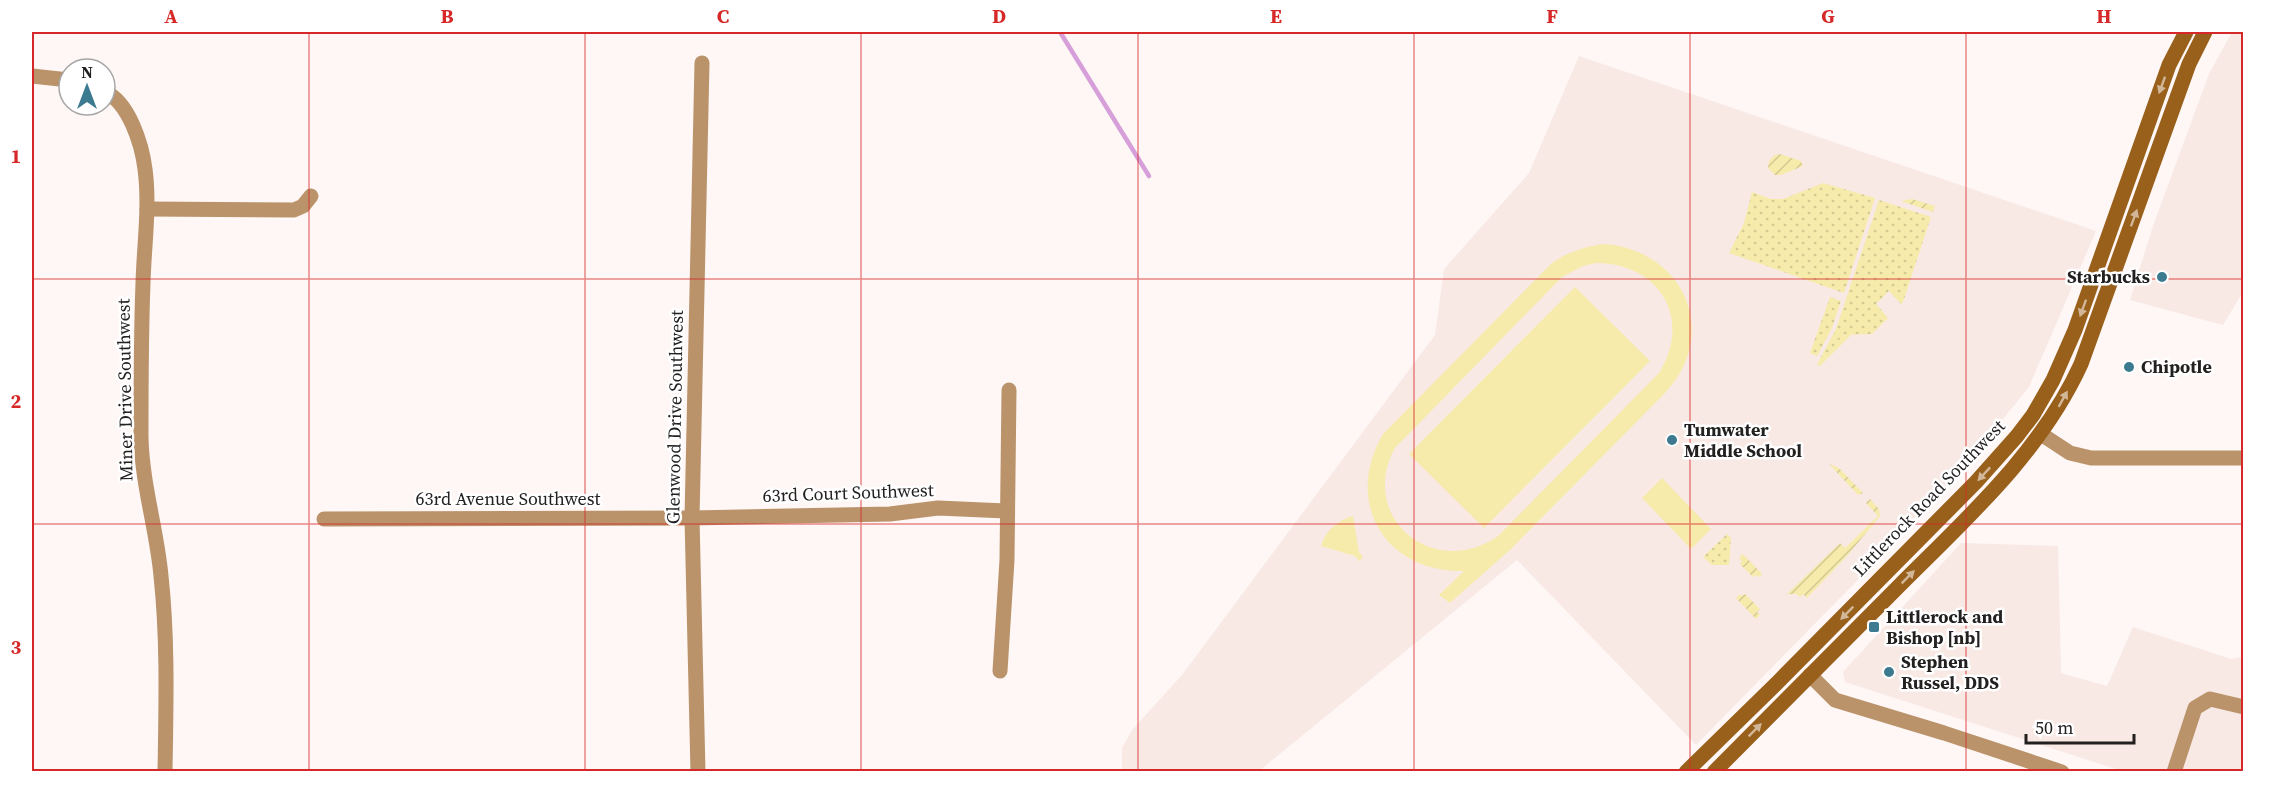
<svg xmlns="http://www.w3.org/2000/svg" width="2275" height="803" font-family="'Source Serif 4',serif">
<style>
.built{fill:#f8e9e5}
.grass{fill:url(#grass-dots)}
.garden{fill:url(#garden-furrows)}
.pitch{fill:#f6ebab;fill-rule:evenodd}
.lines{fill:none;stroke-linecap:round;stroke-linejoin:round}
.stream{stroke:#d69fd9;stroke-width:4.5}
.minor{stroke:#ba936b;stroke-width:15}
.tertiary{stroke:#ba936b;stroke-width:15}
.secondary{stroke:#99601b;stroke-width:15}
.oneway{fill:#d1b798}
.grid{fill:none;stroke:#d62828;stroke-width:1.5;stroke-opacity:0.55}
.poi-dot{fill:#3c7a90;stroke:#fff;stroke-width:2}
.labels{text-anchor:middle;stroke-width:5;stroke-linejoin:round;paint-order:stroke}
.poi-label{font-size:18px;font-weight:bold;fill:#232020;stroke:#fff;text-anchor:start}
.street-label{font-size:18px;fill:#232020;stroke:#fff}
.neatline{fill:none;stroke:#d62828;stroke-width:2}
.grid-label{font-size:20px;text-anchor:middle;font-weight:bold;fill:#d62828}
</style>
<defs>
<pattern id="grass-dots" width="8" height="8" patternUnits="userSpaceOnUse" patternTransform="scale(1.5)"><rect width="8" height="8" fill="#f6ebab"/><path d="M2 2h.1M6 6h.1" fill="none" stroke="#d3c993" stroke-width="1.8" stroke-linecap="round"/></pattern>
<pattern id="garden-furrows" width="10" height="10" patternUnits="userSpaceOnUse" patternTransform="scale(1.5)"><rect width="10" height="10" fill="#f6ebab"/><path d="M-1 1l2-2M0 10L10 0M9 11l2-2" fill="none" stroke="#d3c993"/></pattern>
</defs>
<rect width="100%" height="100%" fill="#fef7f5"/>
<g class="built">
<polygon points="2232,32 2244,32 2244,290 2223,325 2130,300 2153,226 2209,74"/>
<polygon points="1579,56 2096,231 2029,387 1943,493 1696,745 1517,560 1259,771 1122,772 1122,748 1132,730 1182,675 1435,335 1444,269 1529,173"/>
<polygon points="1961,543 2058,546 2061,673 2107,686 2133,627 2231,659 2243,657 2243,771 2122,771 1845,682 1843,672"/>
</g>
<g class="grass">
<polygon points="1823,183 1875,198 1844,293 1729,253 1744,223 1752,192 1771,199 1783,199"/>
<polygon points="1879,200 1931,217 1903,302 1901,304 1889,291 1876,304 1888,318 1872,334 1844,335 1825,358 1821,357 1836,329"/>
<polygon points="1830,297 1841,301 1832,328 1817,356 1810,353"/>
<polygon points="1727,534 1731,538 1729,565 1712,565 1703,557"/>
</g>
<g class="garden">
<polygon points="1780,154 1801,161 1803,166 1781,175 1775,175 1768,168 1769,161 1775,155"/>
<polygon points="1912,199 1935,206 1933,212 1901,201"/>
<path d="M1848,334L1851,335L1820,366L1817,365L1821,357L1825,358C1833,351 1837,337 1848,334Z"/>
<polygon points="1829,464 1839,468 1863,493 1858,495"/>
<polygon points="1870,499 1879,509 1880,516 1847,556 1807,598 1803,594 1800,597 1797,594 1787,594 1840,543 1845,548 1878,516 1866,503"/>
<polygon points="1743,554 1762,574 1759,577 1756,575 1753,577 1740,564 1742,561 1739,558"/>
<polygon points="1740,594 1742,596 1745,594 1760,609 1757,612 1760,615 1756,619 1736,598"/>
</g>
<g class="pitch">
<path d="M1603,244C1683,249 1721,332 1666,392L1511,549L1450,603L1439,595L1464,571C1385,573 1343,502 1383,434L1551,264C1567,252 1584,247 1603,244ZM1596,263C1659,263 1693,318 1659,373L1498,536C1434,581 1357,517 1395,448L1562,277L1583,266Z"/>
<polygon points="1575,287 1650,361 1484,528 1409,454"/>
<polygon points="1662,478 1711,529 1691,549 1642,498"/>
<path d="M1353,516L1359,552L1363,557L1359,561L1355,556L1321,546C1326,530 1337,521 1353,516Z"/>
</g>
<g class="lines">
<polyline class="stream" points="1060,32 1149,176"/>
<g class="minor">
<polyline points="147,209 294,210 303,206 311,196"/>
<polyline points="2041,434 2070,453 2091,458 2244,458"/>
<polyline points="324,519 692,518 890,514 938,508 1006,511"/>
<polyline points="1000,671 1007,560 1009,390"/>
<polyline points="1810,675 1835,700 1944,733 2062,772"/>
<polyline points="698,772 692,518 702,63"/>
<polyline points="2174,772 2195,708 2210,699 2244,707"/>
</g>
<g class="tertiary">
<polyline points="32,76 69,80"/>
<path d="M105,92C129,102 142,145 145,169C150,207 144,245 143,283C141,334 141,386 141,437C142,485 157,530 161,576C168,641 166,707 165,772"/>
</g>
<g class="secondary">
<polyline points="1686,772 1779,681 1976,482 2017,436 2033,415 2053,380 2075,330 2169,65 2186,32"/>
<path d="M1714,772C1776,709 1838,647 1900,585C1967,518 2041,452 2081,364L2189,64L2205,32"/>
</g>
</g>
<defs><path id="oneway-solid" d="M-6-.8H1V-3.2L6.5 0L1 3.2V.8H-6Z" transform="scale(1.5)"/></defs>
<g class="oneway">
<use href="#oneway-solid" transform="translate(2162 85) rotate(110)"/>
<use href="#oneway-solid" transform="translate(2134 218) rotate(-70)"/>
<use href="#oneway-solid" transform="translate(2083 308) rotate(110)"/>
<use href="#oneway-solid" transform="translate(2063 399) rotate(-61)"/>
<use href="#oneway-solid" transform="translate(1984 474) rotate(133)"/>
<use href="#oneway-solid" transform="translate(1908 577) rotate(-45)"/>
<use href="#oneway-solid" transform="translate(1847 613) rotate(135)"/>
<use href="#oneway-solid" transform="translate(1755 730) rotate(-45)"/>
</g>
<path class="grid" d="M309,32V772M585,32V772M861,32V772M1138,32V772M1414,32V772M1690,32V772M1966,32V772M32,279H2244M32,524H2244"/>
<g class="poi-dot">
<circle cx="2162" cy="277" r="6"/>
<circle cx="2129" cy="367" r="6"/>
<circle cx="1672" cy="440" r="6"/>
<rect x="1868" y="621" width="12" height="12" rx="3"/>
<circle cx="1889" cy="672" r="6"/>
</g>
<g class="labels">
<g class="poi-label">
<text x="2150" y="283" text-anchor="end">Starbucks</text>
<text x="2141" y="373">Chipotle</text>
<text x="1684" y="436">Tumwater<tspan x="1684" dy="21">Middle School</tspan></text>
<text x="1886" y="623">Littlerock and<tspan x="1886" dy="21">Bishop [nb]</tspan></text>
<text x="1901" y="668">Stephen<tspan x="1901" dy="21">Russel, DDS</tspan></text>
</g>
<g class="street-label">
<text transform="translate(125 390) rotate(-91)" y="6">Miner Drive Southwest</text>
<text transform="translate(675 417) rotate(-89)" y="6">Glenwood Drive Southwest</text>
<text transform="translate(848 493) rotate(-2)" y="6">63rd Court Southwest</text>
<text transform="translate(1929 498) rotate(-46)" y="6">Littlerock Road Southwest</text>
<text x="508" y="505">63rd Avenue Southwest</text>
</g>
</g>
<rect width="2275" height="803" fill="none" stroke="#ffffff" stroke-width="66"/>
<g transform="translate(87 87)"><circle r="28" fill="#ffffff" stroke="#a7a6a6" stroke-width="1.5"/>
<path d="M0-4.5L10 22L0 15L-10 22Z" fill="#3c7a90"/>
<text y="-9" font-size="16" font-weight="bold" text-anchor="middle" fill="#232020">N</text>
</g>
<path d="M2026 734v9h108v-9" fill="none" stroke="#232020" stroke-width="3"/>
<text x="2035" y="734" font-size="18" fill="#232020" stroke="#ffffff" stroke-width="4.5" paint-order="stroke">50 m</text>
<rect x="33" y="33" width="2209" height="737" class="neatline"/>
<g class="grid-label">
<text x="171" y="23">A</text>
<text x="447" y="23">B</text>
<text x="723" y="23">C</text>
<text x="999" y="23">D</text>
<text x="1276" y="23">E</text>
<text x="1552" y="23">F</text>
<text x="1828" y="23">G</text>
<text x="2104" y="23">H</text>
<text x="16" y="163">1</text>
<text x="16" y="408">2</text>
<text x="16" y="654">3</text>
</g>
</svg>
